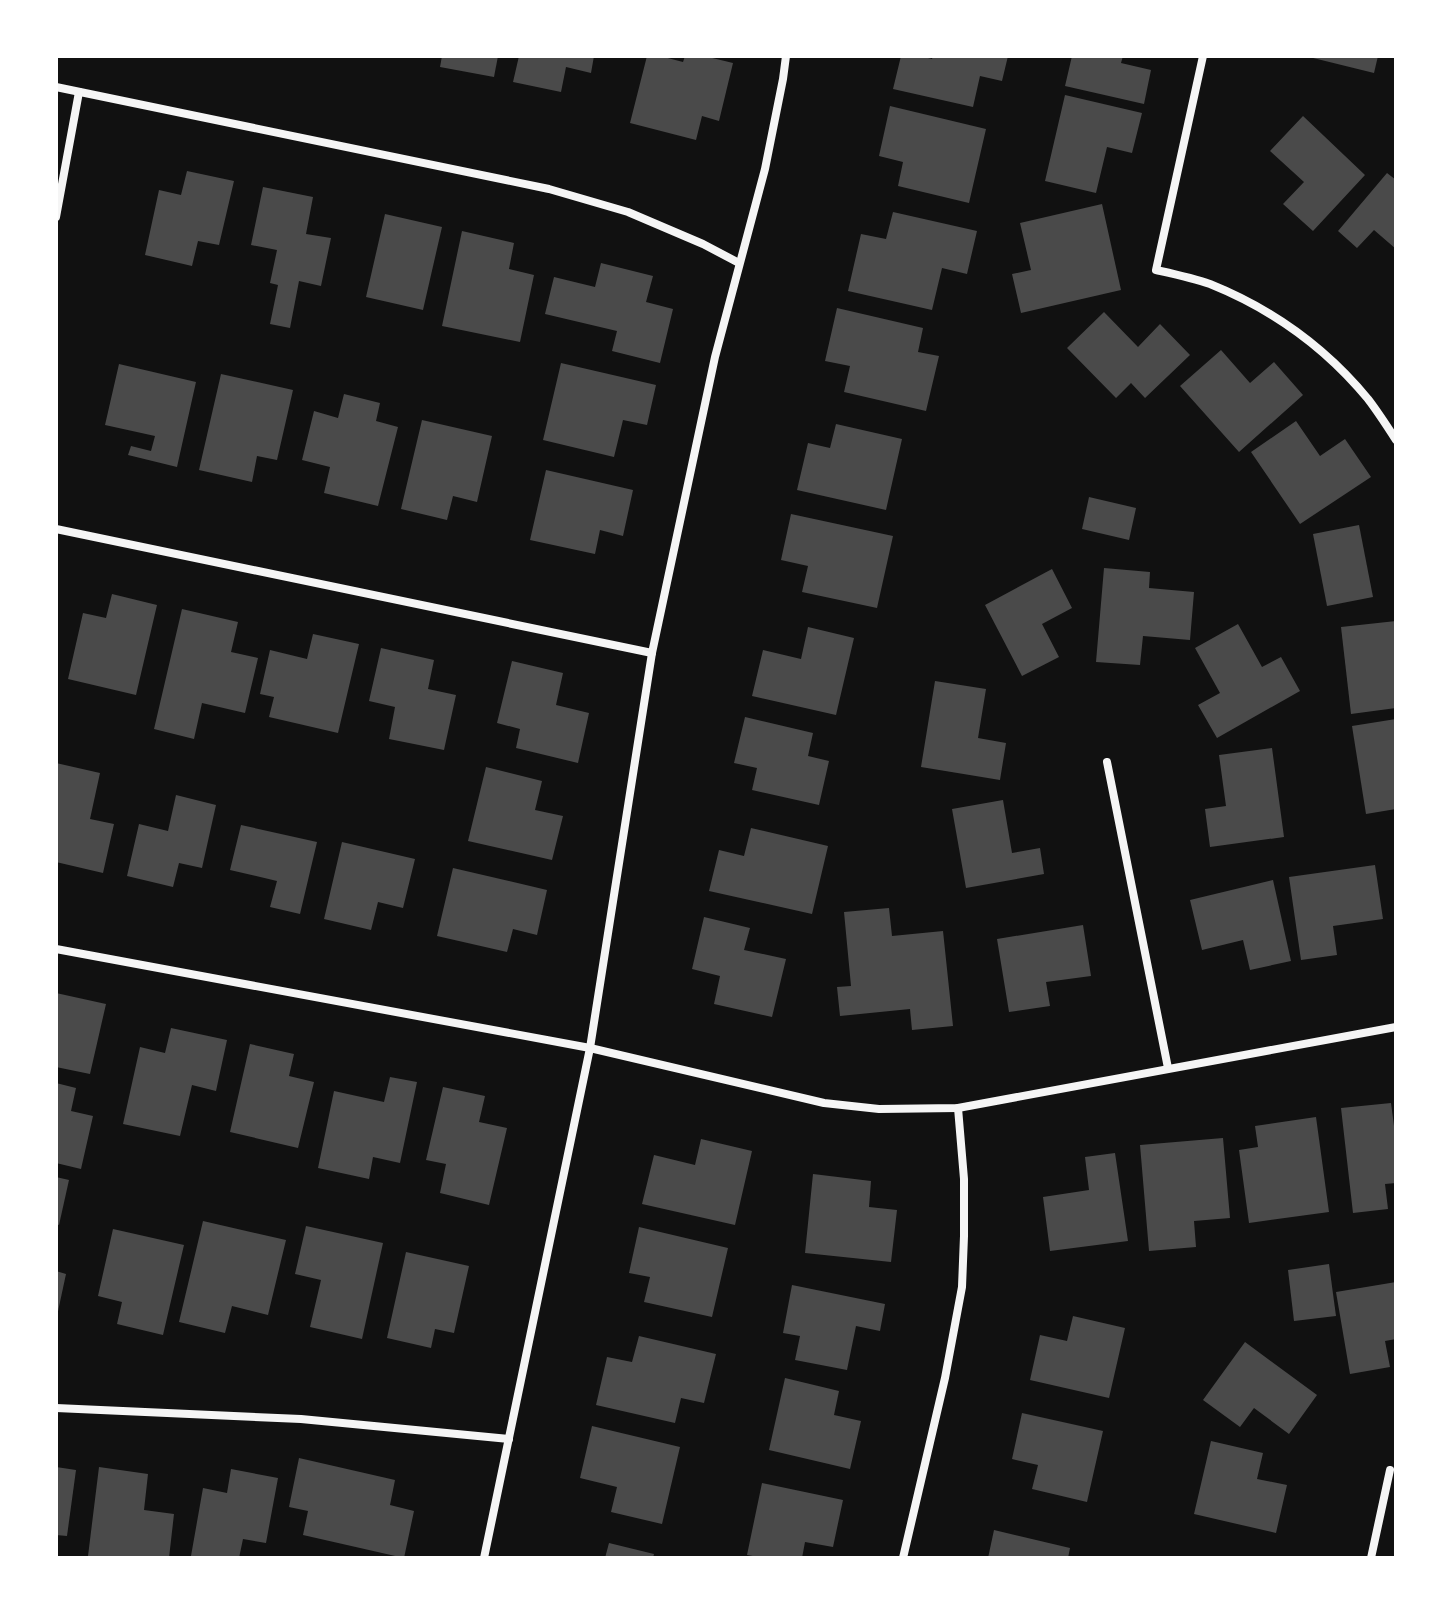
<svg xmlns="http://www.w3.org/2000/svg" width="1452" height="1614" font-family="'Asap Condensed',sans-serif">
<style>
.building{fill:#4a4a4a}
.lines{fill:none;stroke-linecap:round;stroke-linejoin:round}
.minor{stroke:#f5f5f5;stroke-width:8}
</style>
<rect width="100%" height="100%" fill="#111"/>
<g class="building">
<polygon points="442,56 498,56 494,77 440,67"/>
<polygon points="519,56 594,56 591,73 566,67 561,92 513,82"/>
<polygon points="647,56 660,56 683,62 685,56 704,56 733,63 719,121 702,116 696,140 630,123"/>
<polygon points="901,56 920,56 932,59 933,56 1008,56 1002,81 980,76 973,107 893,89"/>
<polygon points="1072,56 1123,56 1121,63 1151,70 1144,104 1065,86"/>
<polygon points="1305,56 1378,56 1374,73"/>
<polygon points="1065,95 1142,113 1132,153 1107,147 1096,193 1045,181"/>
<polygon points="890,106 986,129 969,203 898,186 903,162 879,156"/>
<polygon points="1303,116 1365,175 1313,231 1283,204 1304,182 1270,151"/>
<polygon points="187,171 234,181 219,245 198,241 192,266 145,255 159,190 181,195"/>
<polygon points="1387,173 1396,180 1396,249 1374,230 1357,248 1338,231"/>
<polygon points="263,187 313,197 306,234 331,238 321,286 299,281 290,328 270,324 278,285 270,283 277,250 251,245"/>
<polygon points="1102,204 1121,290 1021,313 1012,274 1031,270 1020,223"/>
<polygon points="893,212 977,231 967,274 942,268 932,310 848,291 861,234 886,239"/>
<polygon points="385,214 442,227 423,310 366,297"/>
<polygon points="462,231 514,243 509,269 534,275 520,342 442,326"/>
<polygon points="601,263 653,276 646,302 673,309 660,363 612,351 617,331 545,314 554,277 595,287"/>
<polygon points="837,308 923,328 918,352 939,356 926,411 844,392 850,366 825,361"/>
<polygon points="1104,312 1138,347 1160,324 1190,355 1145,398 1131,383 1116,398 1067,348"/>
<polygon points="1221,350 1250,383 1274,362 1303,395 1239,452 1180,386"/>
<polygon points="561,363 656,385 647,425 623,420 614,457 543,440"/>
<polygon points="119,364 196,382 177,467 128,455 131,446 151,451 155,436 105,425"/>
<polygon points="221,374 293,390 277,460 257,456 252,482 199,470"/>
<polygon points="344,394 380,403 376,421 398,427 378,506 324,493 330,467 302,460 314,411 338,418"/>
<polygon points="422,420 492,436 477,502 453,496 447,520 401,509"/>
<polygon points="1296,421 1320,456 1345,439 1371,477 1300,524 1251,452"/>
<polygon points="836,424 902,439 886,510 797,490 808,443 830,448"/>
<polygon points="546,470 633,490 623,536 600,530 595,554 530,540"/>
<polygon points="1089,497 1136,508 1129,540 1082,529"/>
<polygon points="791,514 893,536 877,608 802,592 808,566 781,560"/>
<polygon points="1359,525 1373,597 1327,606 1313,534"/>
<polygon points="1104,568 1150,572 1149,588 1194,592 1190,640 1143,636 1140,665 1096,662"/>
<polygon points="1052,569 1072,608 1042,624 1059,657 1022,676 985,605"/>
<polygon points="112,594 157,605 136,695 68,679 83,613 106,618"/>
<polygon points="182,609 238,622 231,652 258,658 245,713 202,703 194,739 154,729"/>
<polygon points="1396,621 1396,708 1351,714 1341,627"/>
<polygon points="1238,624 1262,667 1281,657 1300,691 1217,738 1198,705 1220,693 1195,648"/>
<polygon points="808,627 854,638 836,715 752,696 763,650 801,659"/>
<polygon points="313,634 359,644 338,733 269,717 274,697 260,694 270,650 307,659"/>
<polygon points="381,648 434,660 428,689 456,695 444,750 389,739 395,707 369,701"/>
<polygon points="512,661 563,673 556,705 589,713 578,763 516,748 520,729 497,723"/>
<polygon points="935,681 986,689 978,738 1006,743 1000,780 921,767"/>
<polygon points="745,717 813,733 808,756 829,761 819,805 752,790 757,768 734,763"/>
<polygon points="1396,719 1396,809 1366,814 1352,726"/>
<polygon points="1272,748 1284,837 1210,847 1205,809 1226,806 1219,755"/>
<polygon points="56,763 100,773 90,819 114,824 103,873 56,862"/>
<polygon points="486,767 542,781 535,810 563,816 552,860 468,841"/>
<polygon points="176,795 216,805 202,868 179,863 173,887 127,876 139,824 168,831"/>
<polygon points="1003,800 1012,853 1040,848 1044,874 966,888 952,809"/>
<polygon points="241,825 317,842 300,914 270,907 277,881 230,870"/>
<polygon points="751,828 828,846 812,914 709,891 719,850 744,856"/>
<polygon points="342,842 415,859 403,908 378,902 371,930 324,919"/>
<polygon points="1375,865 1383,919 1333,926 1337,955 1301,960 1289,877"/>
<polygon points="453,868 547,890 537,935 513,929 507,952 437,936"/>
<polygon points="1273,880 1291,961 1250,970 1243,940 1202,950 1190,900"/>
<polygon points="889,908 892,936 943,931 953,1026 912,1030 910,1009 840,1016 837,987 851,986 844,912"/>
<polygon points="704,917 750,928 744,950 786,959 772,1017 714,1004 720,976 692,969"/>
<polygon points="1083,925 1091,976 1046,982 1050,1006 1009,1012 997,939"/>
<polygon points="56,993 106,1004 90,1074 56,1067"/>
<polygon points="171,1028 227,1040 216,1091 192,1085 180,1136 123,1124 140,1047 165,1053"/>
<polygon points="250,1044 294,1054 289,1076 314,1082 298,1148 230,1132"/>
<polygon points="390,1077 417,1082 400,1163 373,1157 369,1179 318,1168 334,1091 384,1102"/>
<polygon points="56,1083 76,1088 71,1111 93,1116 81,1169 56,1163"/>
<polygon points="443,1087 485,1096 479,1122 507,1128 489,1205 440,1193 446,1164 426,1160"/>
<polygon points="1391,1103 1394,1126 1396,1125 1396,1183 1385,1184 1388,1209 1353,1213 1341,1108"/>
<polygon points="1316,1117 1329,1212 1249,1223 1239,1150 1258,1147 1255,1126"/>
<polygon points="1223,1138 1230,1218 1194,1221 1196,1247 1149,1251 1140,1145"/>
<polygon points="701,1139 752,1151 735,1225 642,1204 654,1155 695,1165"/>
<polygon points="1115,1153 1128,1241 1050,1251 1043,1197 1089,1190 1085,1157"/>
<polygon points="813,1174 871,1181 869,1207 897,1210 891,1262 805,1253"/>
<polygon points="56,1177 69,1180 59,1225 56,1224"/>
<polygon points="203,1221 286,1240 268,1315 232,1306 225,1333 179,1322"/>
<polygon points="306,1226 383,1243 362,1339 310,1327 321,1280 295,1274"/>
<polygon points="639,1227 728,1248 712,1317 644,1302 650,1277 629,1273"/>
<polygon points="113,1229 184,1245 163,1335 117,1324 122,1302 98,1296"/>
<polygon points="406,1252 469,1266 454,1333 435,1329 431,1348 387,1338"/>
<polygon points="1329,1264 1336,1316 1294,1321 1288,1270"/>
<polygon points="56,1271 66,1274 57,1316 56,1316"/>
<polygon points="1396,1282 1396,1339 1385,1341 1390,1367 1350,1374 1336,1292"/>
<polygon points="792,1285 885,1304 880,1331 856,1326 847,1370 795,1360 800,1336 783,1333"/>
<polygon points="1073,1316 1125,1328 1109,1398 1030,1380 1040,1335 1067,1341"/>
<polygon points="639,1336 716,1354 704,1403 681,1398 675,1423 596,1405 607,1357 632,1362"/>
<polygon points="1245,1342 1317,1395 1289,1434 1254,1408 1240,1427 1203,1400"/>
<polygon points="785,1378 839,1391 834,1415 861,1421 850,1469 769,1450"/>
<polygon points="1022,1413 1103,1431 1087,1502 1032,1489 1038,1465 1012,1459"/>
<polygon points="592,1426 680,1447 662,1524 611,1512 617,1487 580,1478"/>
<polygon points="1211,1441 1263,1453 1257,1479 1287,1485 1276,1533 1194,1514"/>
<polygon points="299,1458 395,1480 390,1505 414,1511 404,1558 303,1535 308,1511 289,1507"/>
<polygon points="56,1467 76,1470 67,1536 56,1535"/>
<polygon points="99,1467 148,1474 144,1510 174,1514 169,1558 107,1558 88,1556"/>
<polygon points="231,1469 278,1478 266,1543 243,1539 239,1558 201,1558 191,1556 203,1488 227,1493"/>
<polygon points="762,1483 843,1500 833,1547 805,1542 802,1558 764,1558 747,1555"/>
<polygon points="994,1530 1070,1548 1068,1558 988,1558"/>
<polygon points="609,1543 654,1554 653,1558 605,1558"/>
</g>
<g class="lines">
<g class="minor">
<path d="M1203,56L1156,270C1174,274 1193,278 1210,284C1272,309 1326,348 1368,399C1378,412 1387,426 1396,440"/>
<polyline points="56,87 549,189 628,212 703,244 739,263"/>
<polyline points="56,217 79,92"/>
<polyline points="56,529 652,653"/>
<polyline points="1107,762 1168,1068"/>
<polyline points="56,949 590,1048 824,1103 879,1109 958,1108 1396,1027"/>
<polyline points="56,1408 301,1419 509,1439"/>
<polyline points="484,1558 590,1048 652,653 715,357 765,169 783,79 786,56"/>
<polyline points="903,1558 945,1378 962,1287 964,1236 964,1179 958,1108"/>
<polyline points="1371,1558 1390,1470"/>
</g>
</g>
<rect width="1452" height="1614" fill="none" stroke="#ffffff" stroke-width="116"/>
</svg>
